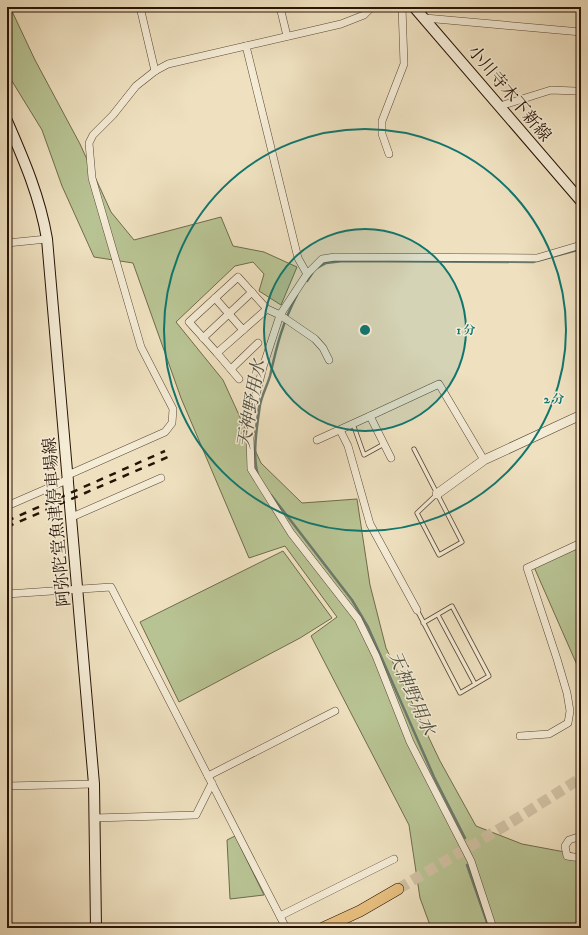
<svg xmlns="http://www.w3.org/2000/svg" width="588" height="935" font-family="'IM FELL DW Pica','Noto Serif JP',serif">
<style>
.green{fill:#b8c393;stroke:#706b4c}
.lines{fill:none;stroke-linecap:round;stroke-linejoin:round}
.stream{stroke:#6c7a6c;stroke-width:2.5}
.primary-tunnel{stroke:#d1c2a4;stroke-width:11;stroke-dasharray:11 5.5;stroke-linecap:butt}
.service-casing{stroke:#594634;stroke-width:5}
.minor-casing{stroke:#594634;stroke-width:8}
.tertiary-casing{stroke:#594634;stroke-width:10}
.secondary-casing{stroke:#271305;stroke-width:12}
.primary-casing{stroke:#271305;stroke-width:12}
.service{stroke:#f5ecd6;stroke-width:3.5}
.minor{stroke:#f5ecd6;stroke-width:7}
.tertiary{stroke:#f5ecd6;stroke-width:9}
.secondary{stroke:#f5ecd6;stroke-width:10}
.primary{stroke:#e8c080;stroke-width:11}
.rail{stroke:#271305;stroke-width:2.5;stroke-dasharray:7 7;stroke-linecap:butt}
.ring{fill:none;stroke:#0f766e;stroke-width:2}
.labels{text-anchor:middle;stroke-width:3;stroke-linejoin:round;paint-order:stroke}
.street-label{font-size:17px;fill:#271305;stroke:#f5ecd6}
.water-label{font-size:18px;font-style:italic;fill:#4f4f41;stroke:#f5ecd6}
.centre{fill:#0f766e;stroke:#f5ecd6;stroke-width:2}
.ring-label{font-size:12px;text-anchor:middle;font-weight:bold;fill:#0f766e;stroke:#f5ecd6;stroke-width:3;stroke-linejoin:round;paint-order:stroke}
</style>
<rect width="100%" height="100%" fill="#efe1c0"/>
<filter id="stains"><feTurbulence type="fractalNoise" baseFrequency=".005" numOctaves="4"/><feColorMatrix values="0 0 0 0 .2 0 0 0 0 .09 0 0 0 0 .02 0 0 0 .5 -.17"/></filter>
<radialGradient id="worn" r=".72"><stop offset=".6" stop-color="#630" stop-opacity="0"/><stop offset="1" stop-color="#630" stop-opacity=".3"/></radialGradient>
<g class="green">
<polygon points="7,7 10,7 35,60 80,144 111,212 134,240 221,217 233,246 264,252 297,267 281,305 259,291 264,274 253,262 235,266 176,322 223,380 261,463 302,503 357,499 370,585 386,648 440,761 476,826 522,844 581,855 581,928 431,928 420,898 409,825 311,636 337,617 285,546 249,558 181,398 133,263 94,257 62,186 42,130 7,73"/>
<polygon points="581,547 581,674 534,567"/>
<polygon points="283,551 332,618 300,638 179,702 140,622"/>
<polygon points="235,836 264,895 230,899 227,840"/>
</g>
<g class="lines">
<g class="stream">
<polyline points="317,268 326,263 343,261 533,262 581,249"/>
<polyline points="307,281 313,272"/>
<path d="M258,475C252,456 257,425 260,405C262,395 267,386 270,376C277,345 282,324 297,295"/>
<polyline points="271,495 352,600 368,627 434,777 465,838"/>
<polyline points="467,865 489,928"/>
</g>
<polyline class="primary-tunnel" points="398,889 513,821 581,778"/>
<defs>
<g id="service">
<polyline points="353,424 364,455 384,444"/>
<polyline points="414,449 462,542 439,555 417,513 436,495"/>
<polyline points="417,610 460,693 489,676 452,606 423,623"/>
<polyline points="438,615 475,684"/>
</g>
<g id="minor">
<polyline points="140,7 155,71"/>
<polyline points="280,7 287,36"/>
<polyline points="425,18 581,32"/>
<polyline points="246,46 298,258 307,274 322,259 335,257 537,258 581,245"/>
<polyline points="500,106 551,90 575,91"/>
<polyline points="389,154 382,134 382,121 404,64 402,7"/>
<polyline points="7,243 47,239"/>
<polyline points="307,274 280,315 315,339 323,348 329,360"/>
<polyline points="215,298 243,330"/>
<polyline points="267,309 217,353 189,322 238,277 267,309 280,315 263,367 256,395 250,438 251,469 291,533 358,619 376,656 410,742 471,861 493,928"/>
<polyline points="203,338 252,292"/>
<polyline points="217,353 239,379"/>
<polyline points="231,369 258,343"/>
<polyline points="340,430 348,446 370,524 417,610"/>
<polyline points="317,440 370,416"/>
<polyline points="391,458 370,416 439,384 484,460"/>
<polyline points="68,475 165,432 172,423 173,409 141,347 92,178 89,143 93,135 113,115 136,86 155,71 168,64 341,24 364,15 372,7"/>
<polyline points="7,506 69,479"/>
<polyline points="72,517 161,478"/>
<polyline points="7,594 111,587 286,928"/>
<polyline points="520,736 549,734 568,723 570,711 567,693 557,659 527,568 581,543"/>
<polyline points="208,776 335,711"/>
<polyline points="7,786 94,784"/>
<polyline points="94,818 196,815 212,783"/>
<polyline points="581,836 569,840 565,846 567,856 581,858"/>
<polyline points="280,916 394,859"/>
</g>
<polyline id="tertiary" points="437,494 484,460 581,415"/>
<g id="secondary">
<polyline points="414,7 581,201"/>
<path d="M7,121C24,160 40,197 47,239L94,784L96,928"/>
</g>
<polyline id="primary" points="323,928 360,911 398,889"/>
</defs>
<use href="#service" class="service-casing"/>
<use href="#minor" class="minor-casing"/>
<use href="#tertiary" class="tertiary-casing"/>
<use href="#secondary" class="secondary-casing"/>
<use href="#primary" class="primary-casing"/>
<use href="#service" class="service"/>
<use href="#minor" class="minor"/>
<use href="#tertiary" class="tertiary"/>
<use href="#secondary" class="secondary"/>
<use href="#primary" class="primary"/>
<g class="rail">
<polyline points="7,521 165,451"/>
<polyline points="7,527 168,457"/>
</g>
</g>
<circle cx="365" cy="330" r="101" fill="#0f766e" fill-opacity=".12"/>
<g class="ring">
<circle cx="365" cy="330" r="101"/>
<circle cx="365" cy="330" r="201"/>
</g>
<g class="labels">
<g class="street-label">
<text transform="translate(510 93) rotate(50)" y="6">小川寺木下新線</text>
<text transform="translate(56 522) rotate(-95)" y="6">阿弥陀堂魚津停車場線</text>
</g>
<g class="water-label">
<text transform="translate(251 404) rotate(-80)" y="6">天神野用水</text>
<text transform="translate(412 693) rotate(66)" y="6">天神野用水</text>
</g>
</g>
<circle cx="365" cy="330" r="6" class="centre"/>
<g class="ring-label">
<text x="466" y="334">1 分</text>
<text x="554" y="403">2 分</text>
</g>
<rect width="588" height="935" fill="none" stroke="#efe1c0" stroke-width="24"/>
<rect x="8" y="8" width="572" height="919" fill="none" stroke="#271305" stroke-width="2"/>
<rect x="12" y="12" width="564" height="911" fill="none" stroke="#271305"/>
<rect width="100%" height="100%" filter="url(#stains)"/>
<rect width="100%" height="100%" fill="url(#worn)"/>
</svg>
